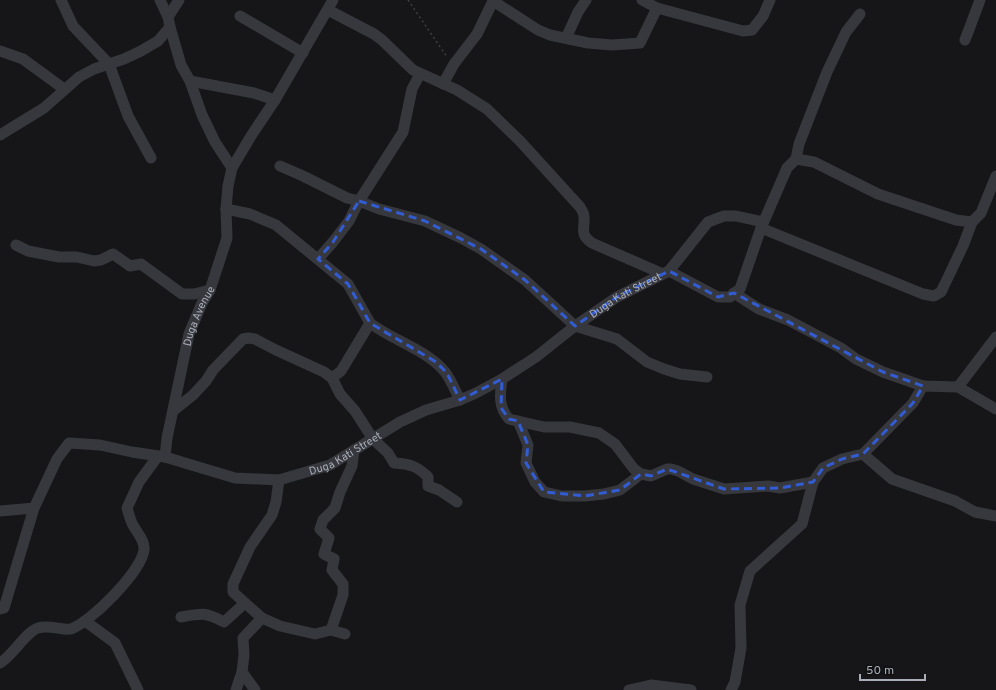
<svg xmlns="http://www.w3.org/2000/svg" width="996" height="690" font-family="Overpass,sans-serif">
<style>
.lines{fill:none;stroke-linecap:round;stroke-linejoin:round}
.path{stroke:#3d3f44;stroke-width:1.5;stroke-dasharray:2 3;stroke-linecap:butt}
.minor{stroke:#37383d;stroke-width:11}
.marked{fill:none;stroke:#325cd3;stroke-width:3;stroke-dasharray:8 5;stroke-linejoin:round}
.labels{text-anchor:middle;stroke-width:3;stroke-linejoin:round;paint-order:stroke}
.street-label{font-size:11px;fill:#a8adb8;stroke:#111113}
</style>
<rect width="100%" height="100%" fill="#161618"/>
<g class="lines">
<polyline class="path" points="408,0 447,57"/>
<g class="minor">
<polyline points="61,0 73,26 109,64 128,116 151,158"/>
<polyline points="160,0 168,17"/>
<polyline points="642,0 657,8 743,31 752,30 763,16 770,0"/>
<path d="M328,10L374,34L382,40L413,70L457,90L487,109L520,141L580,207C582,210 584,213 584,217C585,229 579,234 592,243L663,274"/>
<polyline points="240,16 303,53"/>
<polyline points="170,27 181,65 190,81 254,93 275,100"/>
<polyline points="566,38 578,12 586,0"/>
<polyline points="965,40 980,0"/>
<polyline points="0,51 23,59 64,89"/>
<polyline points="190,81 202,115 215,142 232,168"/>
<polyline points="443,84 454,64 477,34 493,1 538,30 550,35 588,43 612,45 640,43 657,8"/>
<polyline points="0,135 44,108 79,77 94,69 124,59 141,51 158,41 170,27 168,17 179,0"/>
<polyline points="796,159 799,144 827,72 846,32 860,14"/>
<polyline points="280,166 303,176 347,198 359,201 379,209 425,221 461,238 481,249 525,280 575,326 617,339 647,362 664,369 680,374 707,377"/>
<polyline points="226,209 250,214 276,225 348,284 370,323 341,371 332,378"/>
<polyline points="761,228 923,294 934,296 941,292 963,246 972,222"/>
<polyline points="16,245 28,251 59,257 77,257 94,261 101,260 113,254 130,266 141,264 182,294 194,294 210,290"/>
<polyline points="318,259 333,242 349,221 359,201 403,132 412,89 420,74"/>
<polyline points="669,271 708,222 724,216 736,216 763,222"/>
<polyline points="734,293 759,309 788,320 841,348 856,359 883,372 923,386"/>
<path d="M370,323C392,340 429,351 445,372C450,378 456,392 460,400"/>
<path d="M502,379C500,394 498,407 509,419L544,427H570L599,433L615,444L634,469L641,474L651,476L667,469H671L678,471L693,479L724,489L768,486L780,488L813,482"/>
<polyline points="958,387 996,409"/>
<path d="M173,411L193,395L206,381L213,370L243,339L248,338L255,339L276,350L324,372L332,378L340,394L355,411L373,439L388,453L394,463C410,464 417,466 428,477V486L439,490L457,502"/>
<polyline points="518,421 528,445 526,463 535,482 544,492 562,496 585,496 604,494 620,490 641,474"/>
<polyline points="863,454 892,479 955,501 975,512 996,516"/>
<path id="s1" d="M165,457L235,478L279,480L330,465L400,422L426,410L460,400L476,393L502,379L536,357L575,326L617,297L669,271L718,297H730L734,293L740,289L761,228L787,168L796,159L814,162L878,194L956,220L972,222L981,213L996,176"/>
<path id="s2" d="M0,511L34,508L57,459L69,443L100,445L132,452L165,457L167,438L189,334L202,303L210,290L227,238L226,209L228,186L232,168L251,136L275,100L333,0"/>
<polyline points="245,603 262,618 280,626 315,634 331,630 345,634"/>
<polyline points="0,609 4,608 34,508"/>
<path d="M181,617C202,613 205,612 224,622L245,603L233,592V584L250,547L272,515L276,502L279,480"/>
<polyline points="85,621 115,643 138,690"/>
<polyline points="331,630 343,595 343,584 332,570 334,559 324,554 329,538 320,529 323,520 335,508 340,492 352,466 354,450"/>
<path d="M0,663C12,656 27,631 38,628C49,624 63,631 71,629C91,622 141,572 144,550C145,540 137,533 133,525C130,520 129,514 127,508L139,482L158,456"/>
<polyline points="236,690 242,672"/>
<polyline points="255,690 242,672 244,655 243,638 262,618"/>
<polyline points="629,690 651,685 691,690"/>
<polyline points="731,690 735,682 741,648 740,605 750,571 802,524 813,482 823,468 842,459 863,454 913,403 923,386 958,387 996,337"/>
</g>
</g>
<path class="marked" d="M359,201L425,221L481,249L525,280L575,326L617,297L669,271L718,297L734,293L883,372L923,386L913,403L863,454L842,459L823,468L813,482L780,488L724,489L667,469L651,476L641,474L620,490L585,496L544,492L526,463L528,445L518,421L509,419L501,408L502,379L460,400L447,373L436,362L370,323L348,284L318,259L333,242Z"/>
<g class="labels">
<g class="street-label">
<text dy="4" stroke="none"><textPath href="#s1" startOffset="513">Duga Kati Street</textPath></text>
<text dy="4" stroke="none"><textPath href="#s2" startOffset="351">Duga Avenue</textPath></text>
<text dy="4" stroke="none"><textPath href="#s1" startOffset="189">Duga Kati Street</textPath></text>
</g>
</g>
<path d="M860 674v6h65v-6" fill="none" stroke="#a8adb8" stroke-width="2"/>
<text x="866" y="674" font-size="12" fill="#a8adb8" stroke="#111113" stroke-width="3" paint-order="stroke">50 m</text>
</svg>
